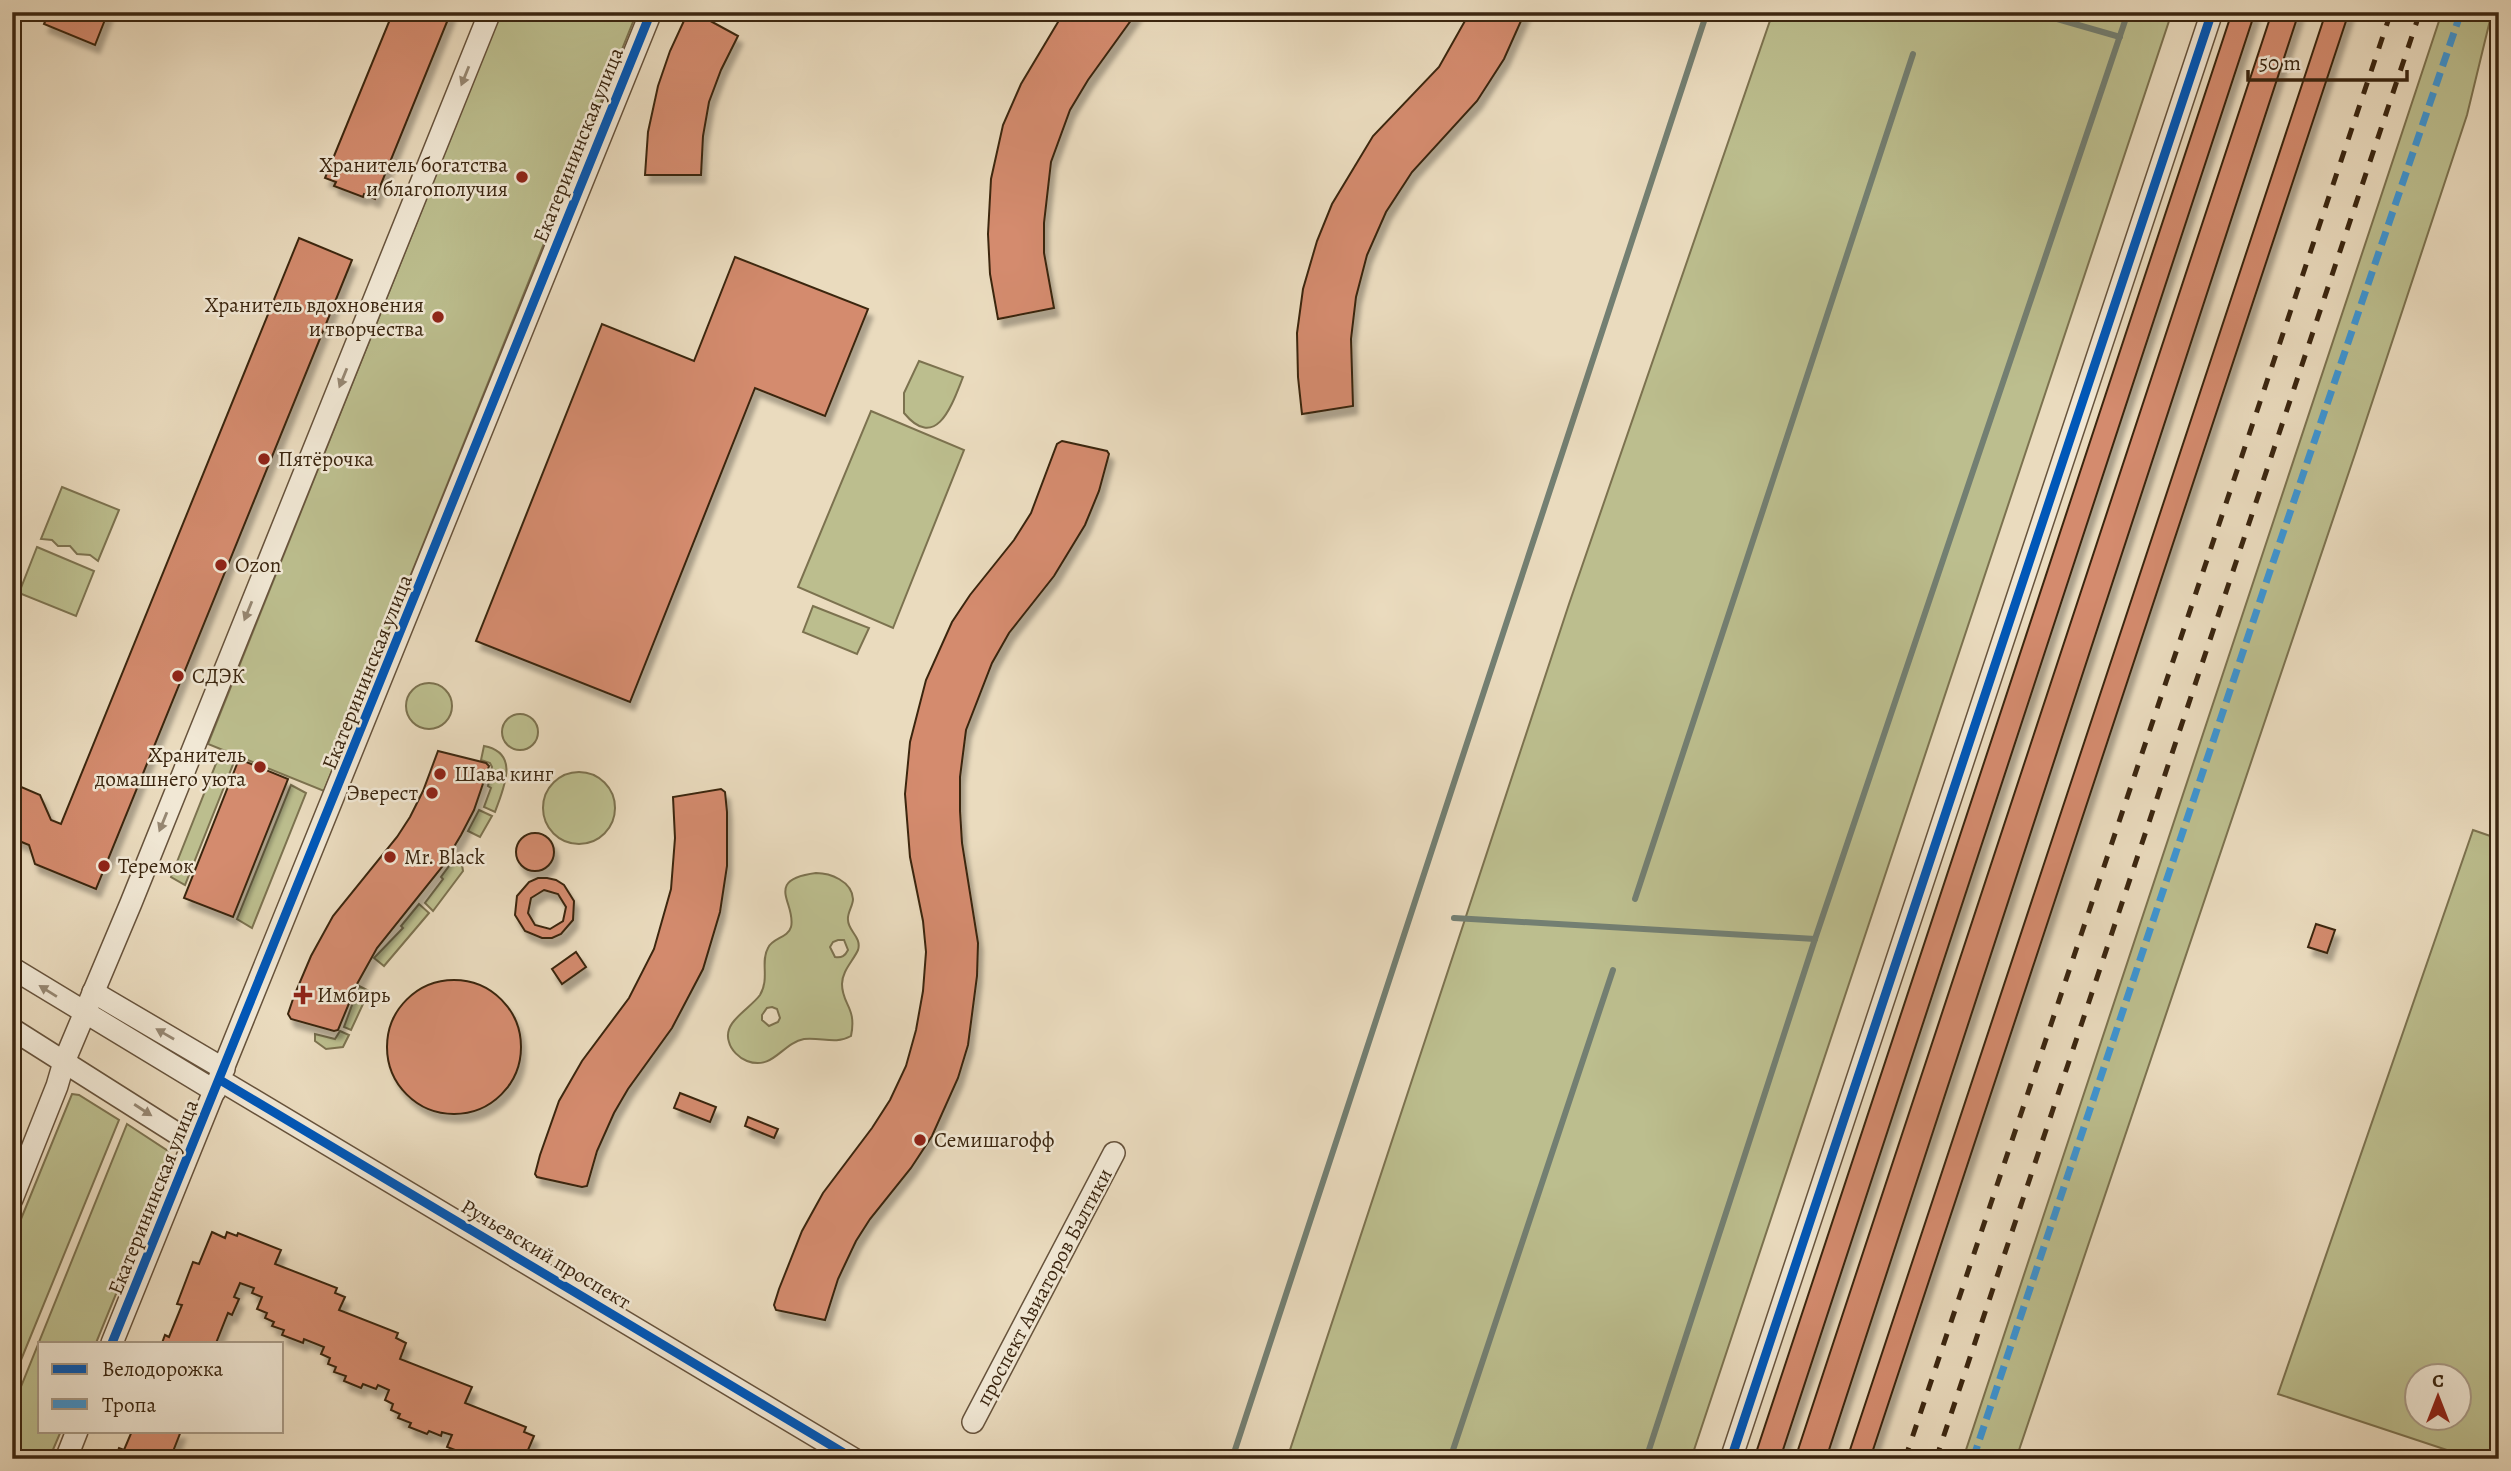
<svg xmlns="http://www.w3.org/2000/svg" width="2511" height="1471" font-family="Alegreya,serif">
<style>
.green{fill:#bcbe8e;stroke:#7c724f;stroke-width:2;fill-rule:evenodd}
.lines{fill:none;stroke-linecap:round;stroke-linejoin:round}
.stream{stroke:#737f72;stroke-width:6}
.building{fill:#d48b6e;stroke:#3b2610;stroke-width:2;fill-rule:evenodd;filter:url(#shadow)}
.street-casing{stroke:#67533c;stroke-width:24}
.street{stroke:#f1e8d5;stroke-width:21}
.rail{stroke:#3b2610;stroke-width:5;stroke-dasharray:12 12;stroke-linecap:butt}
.quiet{stroke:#3e95d3;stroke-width:7;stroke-dasharray:14 7;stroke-linecap:butt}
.cycleway-casing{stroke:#f1e8d5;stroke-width:13}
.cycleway{stroke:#0057b8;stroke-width:9}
.oneway{fill:#968772}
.poi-dot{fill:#8f2418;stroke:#f1e8d5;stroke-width:2.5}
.labels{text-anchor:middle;stroke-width:5;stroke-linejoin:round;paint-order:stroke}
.street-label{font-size:21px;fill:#3b2610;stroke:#f1e8d5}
.poi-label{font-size:21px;fill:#3b2610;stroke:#f1e8d5;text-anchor:start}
</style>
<defs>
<filter id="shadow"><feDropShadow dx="4.5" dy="8" stdDeviation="2" flood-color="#0004"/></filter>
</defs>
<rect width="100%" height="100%" fill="#eadbbe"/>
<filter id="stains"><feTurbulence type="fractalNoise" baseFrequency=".00286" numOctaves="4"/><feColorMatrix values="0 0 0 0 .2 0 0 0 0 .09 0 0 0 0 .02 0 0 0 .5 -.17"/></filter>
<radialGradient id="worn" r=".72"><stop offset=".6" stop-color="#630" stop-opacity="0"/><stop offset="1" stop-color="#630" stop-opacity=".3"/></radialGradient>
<g class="green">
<polygon points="501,12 637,12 324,791 208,744"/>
<polygon points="1773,12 2172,12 1691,1459 1287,1459 1569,604"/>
<polygon points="2442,12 2492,12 2467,115 2356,451 2016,1459 1963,1459"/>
<path d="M919,361L963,377C953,402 937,453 904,413V393Z"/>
<polygon points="871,411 964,450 893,628 798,587"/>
<polygon points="62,487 119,510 98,561 90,555 77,554 70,546 58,546 52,540 41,539"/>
<polygon points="37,547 94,571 76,616 19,593"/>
<polygon points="813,606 869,628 857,654 803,632"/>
<circle cx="429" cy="706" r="23"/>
<circle cx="520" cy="732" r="18"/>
<path d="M484,746C521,753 503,789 495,812L484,807L491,788L488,786L492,767L490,763L481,760Z"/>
<polygon points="219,756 234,762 185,885 171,877"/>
<circle cx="579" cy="808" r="36"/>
<polygon points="291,785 306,793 252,928 237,919"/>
<polygon points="479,810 492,816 480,837 468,831"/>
<path d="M2473,830L2499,839V1459H2474L2278,1394ZM2416,1376H2458V1418H2416Z"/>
<polygon points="452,862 462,865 463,871 433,911 425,903 443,879 441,877"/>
<path d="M816,873C830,873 852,881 853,899C853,906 847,913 848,920C848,931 862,937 858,950C853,961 842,971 842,984C842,1005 857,1007 851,1036C835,1045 822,1037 804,1039C782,1043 773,1071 747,1061C739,1058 731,1050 729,1042C722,1022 750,1009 760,995C770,978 760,962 768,948C772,938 788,938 791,927C797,904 762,880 816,873ZM838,940H844L848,950C845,956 842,958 835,957L830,947L833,942ZM772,1007L777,1009L780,1018L778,1022L769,1026L762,1020V1015L767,1008Z"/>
<polygon points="419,904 429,913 384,966 374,958 403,928 401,926"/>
<polygon points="359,986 369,991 351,1030 344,1027"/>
<polygon points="340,1031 349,1035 343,1047 326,1049 315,1041 315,1034 335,1039"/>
<polygon points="72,1094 79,1095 119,1120 12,1382 12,1241"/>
<polygon points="127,1124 168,1151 171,1159 96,1343 40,1343 40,1431 61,1431 49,1459 27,1459 12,1453 12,1409"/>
</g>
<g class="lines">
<g class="stream">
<polyline points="2033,12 2120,37"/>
<polyline points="1635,899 1913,54"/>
<polyline points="1454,918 1815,939"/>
<polyline points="1232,1459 1707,12"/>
<polyline points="1450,1459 1613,970"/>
<polyline points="1646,1459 1815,939 2128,12"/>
</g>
</g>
<g class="building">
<polygon points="49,12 108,12 95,45 44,24"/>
<polygon points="393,12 451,12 375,199 364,194 363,197 334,186 336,182 325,178"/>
<polygon points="688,12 694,12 738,36 721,70 709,102 703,136 701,175 645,175 648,132 658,86 670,51"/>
<polygon points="1064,12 1137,12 1088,80 1070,110 1051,162 1044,223 1044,253 1054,308 998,319 990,274 988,234 991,179 1003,125 1021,84"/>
<polygon points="1470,12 1525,12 1504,59 1477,101 1412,172 1386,212 1367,255 1356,297 1351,339 1353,406 1302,414 1298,377 1297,333 1303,289 1317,241 1332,204 1373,136 1439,67"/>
<polygon points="2232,12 2255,12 1780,1459 1754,1459"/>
<polygon points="2272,12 2299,12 1826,1459 1795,1459"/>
<polygon points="2326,12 2349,12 1870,1459 1847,1459"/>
<polygon points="299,238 352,260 96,889 35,864 29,845 12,838 12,783 40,795 51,820 61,824"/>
<polygon points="735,257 868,309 825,416 755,388 630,702 476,641 602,324 694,361"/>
<polygon points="1062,441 1107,451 1109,454 1099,491 1085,525 1054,576 1009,633 992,663 966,730 960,777 960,811 962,843 978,943 977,976 968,1045 958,1078 932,1136 911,1168 870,1219 856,1241 838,1279 825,1320 776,1310 774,1305 779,1289 802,1231 823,1193 872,1128 890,1100 906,1066 916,1030 923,991 926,952 923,921 910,857 905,794 910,742 926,680 952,622 970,595 1014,540 1031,513 1057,444"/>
<polygon points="438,751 486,763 489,766 474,810 461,835 442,867 377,948 357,984 338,1030 334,1031 291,1019 288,1014 294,996 311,956 333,916 397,837 410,817 423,791"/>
<polygon points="239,759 288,779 233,917 184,898"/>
<polygon points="721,789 725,792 727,812 727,866 720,912 703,969 672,1028 628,1089 614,1113 597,1151 587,1186 582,1187 537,1177 535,1174 540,1155 559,1101 582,1061 629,998 654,949 671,889 675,838 673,797"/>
<circle cx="535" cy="852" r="19"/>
<path d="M538,878H547L556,880L564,885L574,901L573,920L561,934L552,938H542L525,931L515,915L517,896L529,882ZM544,890L558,894L566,907L563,921L550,929L535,925L528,913L531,898Z"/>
<polygon points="2316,924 2335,930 2327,953 2308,947"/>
<polygon points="576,952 586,967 562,984 552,969"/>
<circle cx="454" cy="1047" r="67"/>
<polygon points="680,1093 716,1107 710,1122 674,1108"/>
<polygon points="748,1117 778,1129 774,1138 745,1126"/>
<polygon points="212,1232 225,1238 227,1232 237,1236 238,1233 281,1250 275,1264 337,1288 335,1293 345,1297 339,1310 398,1333 396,1338 406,1343 400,1359 472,1387 465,1403 526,1427 524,1432 534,1436 528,1450 552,1459 455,1457 458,1451 447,1447 452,1435 442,1432 441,1436 429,1431 427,1434 409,1427 411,1423 398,1418 400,1414 391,1410 393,1404 385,1400 389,1390 378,1385 376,1389 363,1384 361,1388 344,1381 346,1376 334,1372 336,1367 328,1364 330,1358 321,1354 324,1347 304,1339 303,1343 282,1335 284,1330 272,1326 274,1322 265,1318 267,1313 257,1309 262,1297 252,1293 254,1288 240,1283 234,1297 239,1299 232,1315 228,1313 216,1343 162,1343 165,1335 169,1337 182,1305 177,1304 193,1262 199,1264"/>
<polygon points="132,1431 181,1431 170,1459 115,1459 119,1448 124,1450"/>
</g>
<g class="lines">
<defs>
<g id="street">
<polyline points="12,968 215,1091"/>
<polyline points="93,992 224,1069"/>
<polyline points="12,1029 192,1143"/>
<polyline points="220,1080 854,1459"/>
<polyline points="12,1199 57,1086 64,1062 131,903 490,12"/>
<polyline points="112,1343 651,12"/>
<polyline points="973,1422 1114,1153"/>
<polyline points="66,1459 77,1431"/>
<polyline points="1731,1459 2212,12"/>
</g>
</defs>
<use href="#street" class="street-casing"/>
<use href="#street" class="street"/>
<g class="rail">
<polyline points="1905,1459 2391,12"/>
<polyline points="1936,1459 2420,12"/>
</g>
<polyline class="quiet" points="1973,1459 2268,577 2461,12"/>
<defs>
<g id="cycleway">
<polyline points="220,1080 854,1459"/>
<polyline points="112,1343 651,12"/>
<polyline points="1731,1459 2212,12"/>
</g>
</defs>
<use href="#cycleway" class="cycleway-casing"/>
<use href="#cycleway" class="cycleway"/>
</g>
<defs><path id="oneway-solid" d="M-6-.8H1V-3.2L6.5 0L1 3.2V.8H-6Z" transform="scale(1.75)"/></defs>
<g class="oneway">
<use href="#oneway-solid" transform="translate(465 76) rotate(112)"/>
<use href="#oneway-solid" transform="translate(343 378) rotate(112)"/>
<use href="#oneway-solid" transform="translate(248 611) rotate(112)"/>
<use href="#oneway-solid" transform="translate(163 822) rotate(112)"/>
<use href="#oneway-solid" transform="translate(48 991) rotate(-148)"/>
<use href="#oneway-solid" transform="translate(165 1034) rotate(-150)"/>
<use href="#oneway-solid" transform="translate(143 1110) rotate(33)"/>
</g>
<g class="poi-dot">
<circle cx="522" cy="177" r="7"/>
<circle cx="438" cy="317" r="7"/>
<circle cx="264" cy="459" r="7"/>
<circle cx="221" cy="565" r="7"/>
<circle cx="178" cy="676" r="7"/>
<circle cx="260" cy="767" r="7"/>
<circle cx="440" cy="774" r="7"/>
<circle cx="432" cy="793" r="7"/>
<circle cx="390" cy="857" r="7"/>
<circle cx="104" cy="866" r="7"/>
<path d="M299.5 984.5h7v7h7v7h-7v7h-7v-7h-7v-7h7z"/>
<circle cx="920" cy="1140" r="7"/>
</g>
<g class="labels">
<g class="street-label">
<text transform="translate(578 145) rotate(-68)" y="7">Екатерининская улица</text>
<text transform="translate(367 672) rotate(-68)" y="7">Екатерининская улица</text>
<text transform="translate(153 1197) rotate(-68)" y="7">Екатерининская улица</text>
<text transform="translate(546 1254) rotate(31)" y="7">Ручьевский проспект</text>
<text transform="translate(1044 1287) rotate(-62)" y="7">проспект Авиаторов Балтики</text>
</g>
<g class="poi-label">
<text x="508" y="172" text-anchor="end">Хранитель богатства<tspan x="508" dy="24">и благополучия</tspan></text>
<text x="424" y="312" text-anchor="end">Хранитель вдохновения<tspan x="424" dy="24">и творчества</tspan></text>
<text x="278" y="466">Пятёрочка</text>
<text x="235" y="572">Ozon</text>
<text x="192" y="683">СДЭК</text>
<text x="246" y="762" text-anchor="end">Хранитель<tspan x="246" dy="24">домашнего уюта</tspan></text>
<text x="454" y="781">Шава кинг</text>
<text x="418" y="800" text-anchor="end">Эверест</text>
<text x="404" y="864">Mr. Black</text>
<text x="118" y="873">Теремок</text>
<text x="317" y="1002">Имбирь</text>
<text x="934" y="1147">Семишагофф</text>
</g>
</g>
<rect width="2511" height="1471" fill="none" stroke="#eadbbe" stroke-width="42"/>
<rect x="14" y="14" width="2483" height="1443" fill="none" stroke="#3b2610" stroke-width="3.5"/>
<rect x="21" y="21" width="2469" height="1429" fill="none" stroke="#3b2610" stroke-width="2"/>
<rect x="38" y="1342" width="245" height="91" fill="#f1e8d5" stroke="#a89a86" stroke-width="2"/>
<rect x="52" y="1364" width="35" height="10" fill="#0057b8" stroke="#a89a86" stroke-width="2"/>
<text x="102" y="1376" font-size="21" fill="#3b2610">Велодорожка</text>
<rect x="52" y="1399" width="35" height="10" fill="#3e95d3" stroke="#a89a86" stroke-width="2"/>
<text x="102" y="1412" font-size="21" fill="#3b2610">Тропа</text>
<g transform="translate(2438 1397)"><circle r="33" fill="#f1e8d5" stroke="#a89a86" stroke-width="2"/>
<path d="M0-5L12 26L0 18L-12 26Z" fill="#8f2418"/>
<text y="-10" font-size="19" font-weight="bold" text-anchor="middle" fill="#3b2610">С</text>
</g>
<path d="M2248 70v10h159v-10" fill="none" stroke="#3b2610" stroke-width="3.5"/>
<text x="2259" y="70" font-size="21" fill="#3b2610" stroke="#f1e8d5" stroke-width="5" paint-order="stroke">50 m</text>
<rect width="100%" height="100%" filter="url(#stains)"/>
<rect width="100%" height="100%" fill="url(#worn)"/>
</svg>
